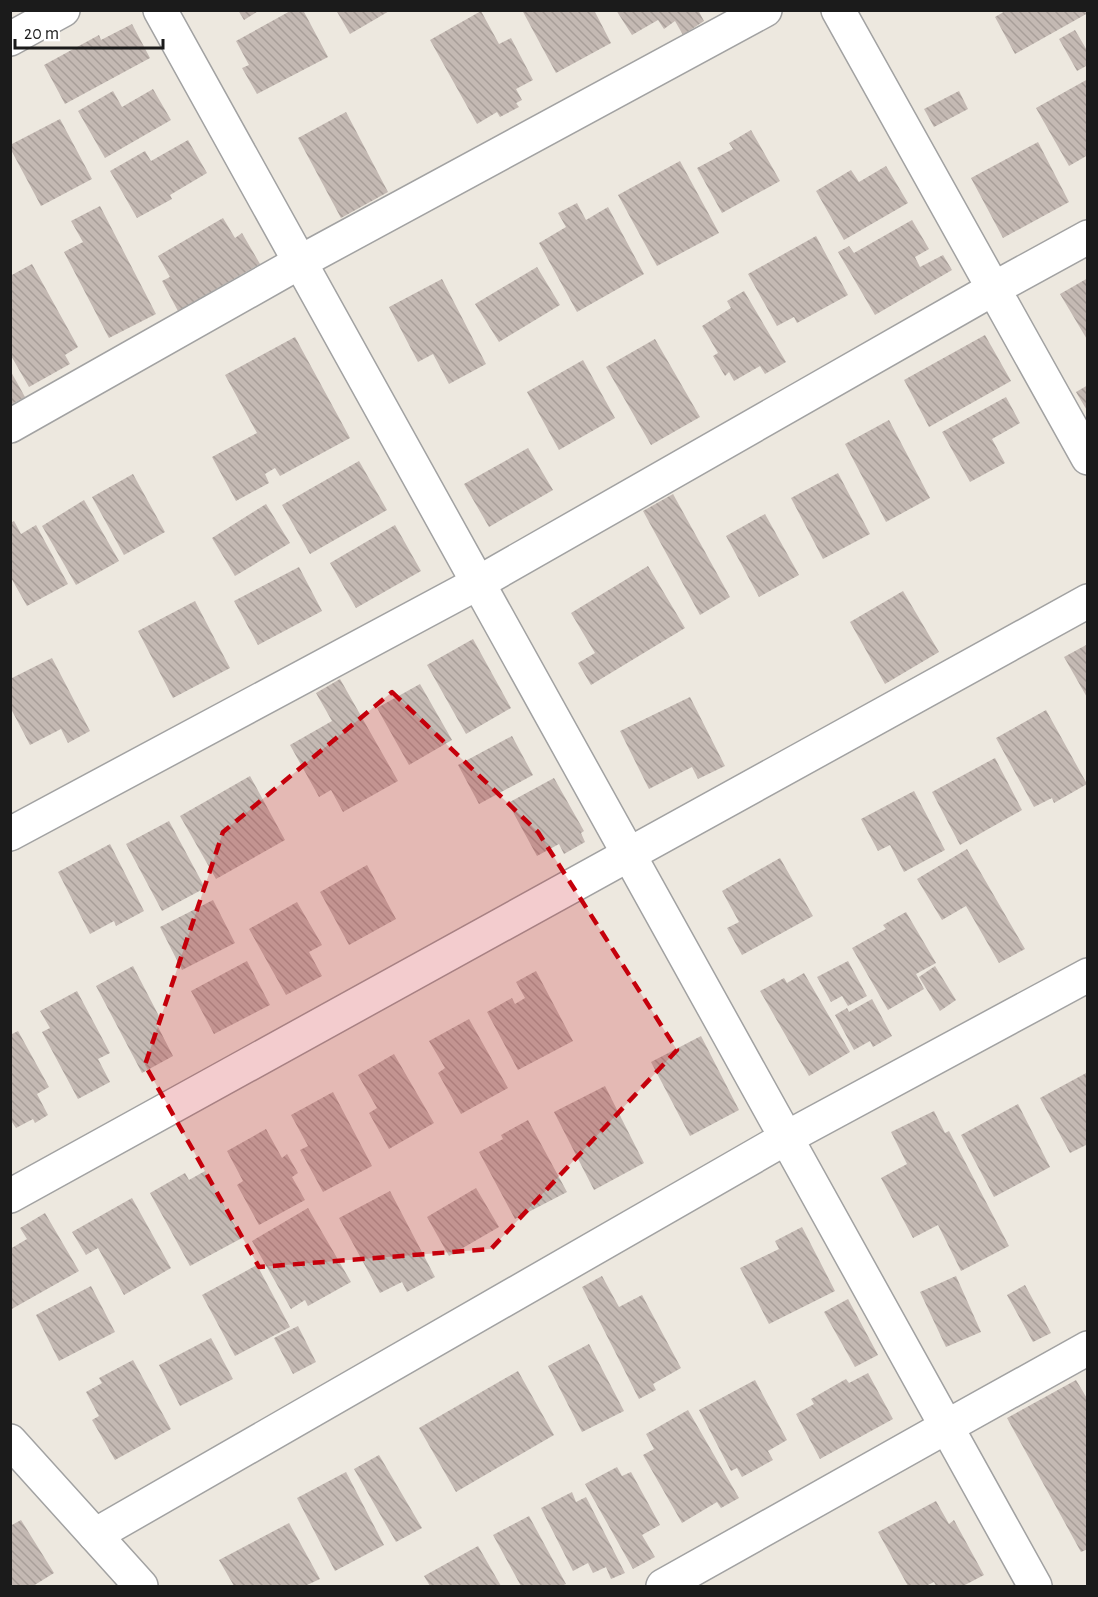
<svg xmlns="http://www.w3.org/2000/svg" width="1098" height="1597" font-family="'Alegreya Sans',sans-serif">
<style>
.building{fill:url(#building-back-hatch)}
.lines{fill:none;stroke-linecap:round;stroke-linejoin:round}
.minor-casing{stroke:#a2a2a2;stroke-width:36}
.minor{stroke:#fff;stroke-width:33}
.marked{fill:#c5000b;fill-opacity:0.2;stroke:#c5000b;stroke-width:4.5;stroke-dasharray:12 8;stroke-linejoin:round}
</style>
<defs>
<pattern id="building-back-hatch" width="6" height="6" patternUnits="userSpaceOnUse" patternTransform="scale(1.5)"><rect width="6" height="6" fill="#c4b9b3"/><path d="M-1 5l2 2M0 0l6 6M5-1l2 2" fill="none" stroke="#a89e99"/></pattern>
</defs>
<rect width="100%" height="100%" fill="#ede8df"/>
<g class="building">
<polygon points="238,10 260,10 244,20"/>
<polygon points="292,10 303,10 328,57 257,94 242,68 249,65 236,41"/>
<polygon points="336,10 391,10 350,34"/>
<polygon points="522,10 594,10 611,43 556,73"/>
<polygon points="616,10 698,10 704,21 683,35 675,21 664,29 658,20 632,35"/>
<polygon points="1007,10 1088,10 1088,13 1015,54 995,17"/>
<polygon points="481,11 499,44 511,38 533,80 516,89 522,100 516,103 519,107 500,117 497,112 477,124 430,40"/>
<polygon points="132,24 150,58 65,104 44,65 99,35 101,40"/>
<polygon points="1075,30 1088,52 1088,65 1077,71 1059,39"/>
<polygon points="1088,79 1088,155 1069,166 1036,108"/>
<polygon points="153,89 171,120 105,158 78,111 113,91 122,107"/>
<polygon points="959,91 968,109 934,127 924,109"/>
<polygon points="346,112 388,192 341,218 298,138"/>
<polygon points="60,119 92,179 41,206 10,148 10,145"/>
<polygon points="751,130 780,181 722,213 697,168 733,149 729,143"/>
<polygon points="188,140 207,173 170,195 172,199 137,218 110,171 145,151 151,161"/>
<polygon points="1038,142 1069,202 1003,238 971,178"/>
<polygon points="680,161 719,233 657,266 618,195"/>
<polygon points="886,166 908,203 844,240 816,191 851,170 859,182"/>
<polygon points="577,203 586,220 608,207 644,274 577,312 539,243 566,227 558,213"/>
<polygon points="100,206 156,314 109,338 64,252 83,242 71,221"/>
<polygon points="223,218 235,238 242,233 260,264 178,311 162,281 170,277 158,256"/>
<polygon points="912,220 929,249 915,257 920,267 943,255 952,270 875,315 838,252 849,246 854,253"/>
<polygon points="816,236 848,295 797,323 794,317 777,326 748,274"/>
<polygon points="32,264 78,347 65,355 70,364 29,387 10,354 10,276"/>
<polygon points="537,267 560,305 499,342 475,304"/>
<polygon points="1088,278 1088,341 1060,294"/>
<polygon points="442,279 486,364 449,384 433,354 418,362 389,307"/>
<polygon points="744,291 786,362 765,374 760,366 734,381 729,372 725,376 713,356 718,353 702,326 731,308 727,301"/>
<polygon points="985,335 1011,381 929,427 904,380"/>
<polygon points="295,337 350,438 280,476 275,468 265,474 269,483 236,501 212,457 257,433 225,375"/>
<polygon points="655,339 700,417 651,445 606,367"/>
<polygon points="583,360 615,418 559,450 527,392"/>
<polygon points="10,370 25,397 10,405"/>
<polygon points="1088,385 1088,412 1076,392"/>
<polygon points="1006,397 1020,423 992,439 1005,463 970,482 942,432"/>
<polygon points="889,420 930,498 886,522 845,444"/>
<polygon points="528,448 553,490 489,527 464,484"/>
<polygon points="359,461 387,510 310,554 282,505"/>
<polygon points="838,473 870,534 823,559 791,498"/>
<polygon points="133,474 165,532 124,555 92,497"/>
<polygon points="673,494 730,597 700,615 643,511"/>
<polygon points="84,500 119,561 76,585 42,526"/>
<polygon points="266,504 290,543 235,576 212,538"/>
<polygon points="765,514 799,575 759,597 726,536"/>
<polygon points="14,521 21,534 36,525 68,584 27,606 10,576 10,523"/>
<polygon points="395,525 421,571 356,608 330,563"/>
<polygon points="648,566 685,628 591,685 578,663 595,653 571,613"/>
<polygon points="299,567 322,611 258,645 234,601"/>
<polygon points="903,591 939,652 885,684 850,622"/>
<polygon points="195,601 230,668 173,698 138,631"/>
<polygon points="473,639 511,708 466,734 427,665"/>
<polygon points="1088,644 1088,699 1064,657"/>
<polygon points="52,658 90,731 68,743 61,729 30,745 10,707 10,679"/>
<polygon points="340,679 398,781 343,812 331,790 319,797 290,745 332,721 316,693"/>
<polygon points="420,684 452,740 409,765 377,708"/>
<polygon points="690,697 725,766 698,779 692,767 649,789 620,731"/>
<polygon points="1046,710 1087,784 1054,803 1052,798 1034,807 996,738"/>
<polygon points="512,736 533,775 479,804 458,765"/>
<polygon points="995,758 1022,810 960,845 932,792"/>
<polygon points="250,776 285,840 216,879 180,816"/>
<polygon points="554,778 584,831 581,833 585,842 564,854 559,844 537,856 508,803"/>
<polygon points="914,791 945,850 904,872 890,845 878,851 861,819"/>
<polygon points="169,821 205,888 162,911 126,844"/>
<polygon points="110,844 144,911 116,926 114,921 90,934 58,872"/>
<polygon points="967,849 1025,949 999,963 966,906 942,920 917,879"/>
<polygon points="780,858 813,916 742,955 727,928 739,922 722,891"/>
<polygon points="367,865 396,919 349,945 320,892"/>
<polygon points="213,900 235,943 182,970 160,927"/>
<polygon points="297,902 322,945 309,952 322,976 286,995 249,929"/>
<polygon points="906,912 936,963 916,974 924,989 888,1010 852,948 886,929 883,925"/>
<polygon points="247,961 270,1005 214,1034 191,991"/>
<polygon points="848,961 867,996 848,1006 842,996 831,1002 817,977"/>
<polygon points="133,966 161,1020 156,1023 173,1056 142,1073 96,986"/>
<polygon points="935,966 956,1000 940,1011 919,977"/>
<polygon points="536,971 573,1041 518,1070 487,1012 512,998 515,1004 525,998 516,982"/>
<polygon points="804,973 850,1052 809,1076 760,991 784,978 787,983"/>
<polygon points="77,991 110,1053 98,1059 110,1082 78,1099 42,1032 50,1028 40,1011"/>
<polygon points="872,999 892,1036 873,1047 870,1041 854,1050 835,1015 847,1008 849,1012"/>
<polygon points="469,1019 508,1088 461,1114 438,1073 445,1068 429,1041"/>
<polygon points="18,1031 49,1087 37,1094 48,1115 35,1123 33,1119 16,1128 10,1119 10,1035"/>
<polygon points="701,1036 739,1110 690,1136 651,1062"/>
<polygon points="394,1054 434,1123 389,1149 369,1113 377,1108 358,1075"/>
<polygon points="1088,1072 1088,1144 1070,1153 1040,1098"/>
<polygon points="605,1086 644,1163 594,1190 554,1112"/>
<polygon points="333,1092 372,1166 323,1192 300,1150 308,1146 291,1115"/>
<polygon points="1018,1104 1050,1167 994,1197 961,1135"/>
<polygon points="934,1111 945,1133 949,1131 1009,1246 961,1271 938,1225 913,1238 881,1178 907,1164 891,1132"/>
<polygon points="528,1120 567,1192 515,1219 479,1152 503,1139 501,1135"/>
<polygon points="266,1129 282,1158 287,1154 298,1173 292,1177 305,1200 259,1225 237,1185 243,1181 227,1151"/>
<polygon points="205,1171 242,1238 190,1266 150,1193 185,1173 189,1180"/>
<polygon points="476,1188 499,1227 449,1256 427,1217"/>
<polygon points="390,1191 435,1277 407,1292 402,1282 380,1293 339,1218"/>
<polygon points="132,1198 171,1268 124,1295 98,1248 86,1255 72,1232"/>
<polygon points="308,1208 351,1282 308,1306 305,1300 291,1309 252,1241"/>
<polygon points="45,1213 79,1271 10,1310 10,1249 27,1239 20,1228"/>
<polygon points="802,1227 835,1291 769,1324 740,1268 779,1249 775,1241"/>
<polygon points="257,1265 290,1327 235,1356 202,1295"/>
<polygon points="602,1276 619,1307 642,1295 681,1368 653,1384 656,1390 639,1399 582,1287"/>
<polygon points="956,1276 981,1332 946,1347 920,1292"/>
<polygon points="1025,1285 1051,1333 1033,1342 1007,1295"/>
<polygon points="91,1286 115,1332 59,1361 36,1315"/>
<polygon points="848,1299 878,1355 855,1367 824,1312"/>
<polygon points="298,1326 316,1362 293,1374 274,1338"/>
<polygon points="211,1338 233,1379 180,1406 159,1365"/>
<polygon points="589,1344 624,1411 582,1432 548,1366"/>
<polygon points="133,1360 171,1429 115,1460 92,1420 99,1416 86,1392 102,1383 99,1378"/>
<polygon points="518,1371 554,1435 456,1492 419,1428"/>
<polygon points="868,1373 893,1419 820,1459 796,1414 814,1404 811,1399 846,1379 849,1383"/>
<polygon points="755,1380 787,1440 768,1451 773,1460 742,1477 737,1468 731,1471 699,1410"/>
<polygon points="1076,1380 1088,1400 1088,1549 1081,1552 1007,1418"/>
<polygon points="688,1410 739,1498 721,1508 717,1502 682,1523 643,1455 654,1449 646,1434"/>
<polygon points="379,1455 422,1528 396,1542 354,1469"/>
<polygon points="617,1467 622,1476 631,1472 660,1525 642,1535 655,1557 633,1569 585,1484"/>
<polygon points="346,1472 384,1545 335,1571 297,1498"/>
<polygon points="572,1492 576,1502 586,1497 625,1573 611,1579 606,1567 593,1573 588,1563 573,1571 541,1508"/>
<polygon points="936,1501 949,1524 954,1520 984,1575 963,1586 936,1586 934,1582 926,1586 908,1586 878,1532"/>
<polygon points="529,1516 566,1584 561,1586 521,1586 493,1535"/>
<polygon points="21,1520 54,1573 33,1586 10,1586 10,1526"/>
<polygon points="289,1523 320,1579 305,1586 234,1586 219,1560"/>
<polygon points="478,1546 501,1586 430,1586 424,1576"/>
</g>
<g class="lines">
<defs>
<g id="minor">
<polyline points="160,10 1035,1586"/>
<polyline points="838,10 1088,458"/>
<polyline points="10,39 63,10"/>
<polyline points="10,426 300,262 765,10"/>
<polyline points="10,834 478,583 993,289 1088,237"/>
<polyline points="10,1196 1088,601"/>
<polyline points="10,1441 141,1586"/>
<polyline points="95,1535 786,1138 1088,975"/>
<polyline points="663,1586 946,1427 1088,1348"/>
</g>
</defs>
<use href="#minor" class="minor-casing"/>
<use href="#minor" class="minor"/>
</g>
<path class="marked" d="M392,692L538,832L677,1050L491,1249L259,1267L145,1065L223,832Z"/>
<rect width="1098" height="1597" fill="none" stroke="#1b1b1b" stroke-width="24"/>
<path d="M15 39v9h148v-9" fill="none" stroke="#1b1b1b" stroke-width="3"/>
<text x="24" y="39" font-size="18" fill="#1b1b1b" stroke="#ffffff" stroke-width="4.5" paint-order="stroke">20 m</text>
</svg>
